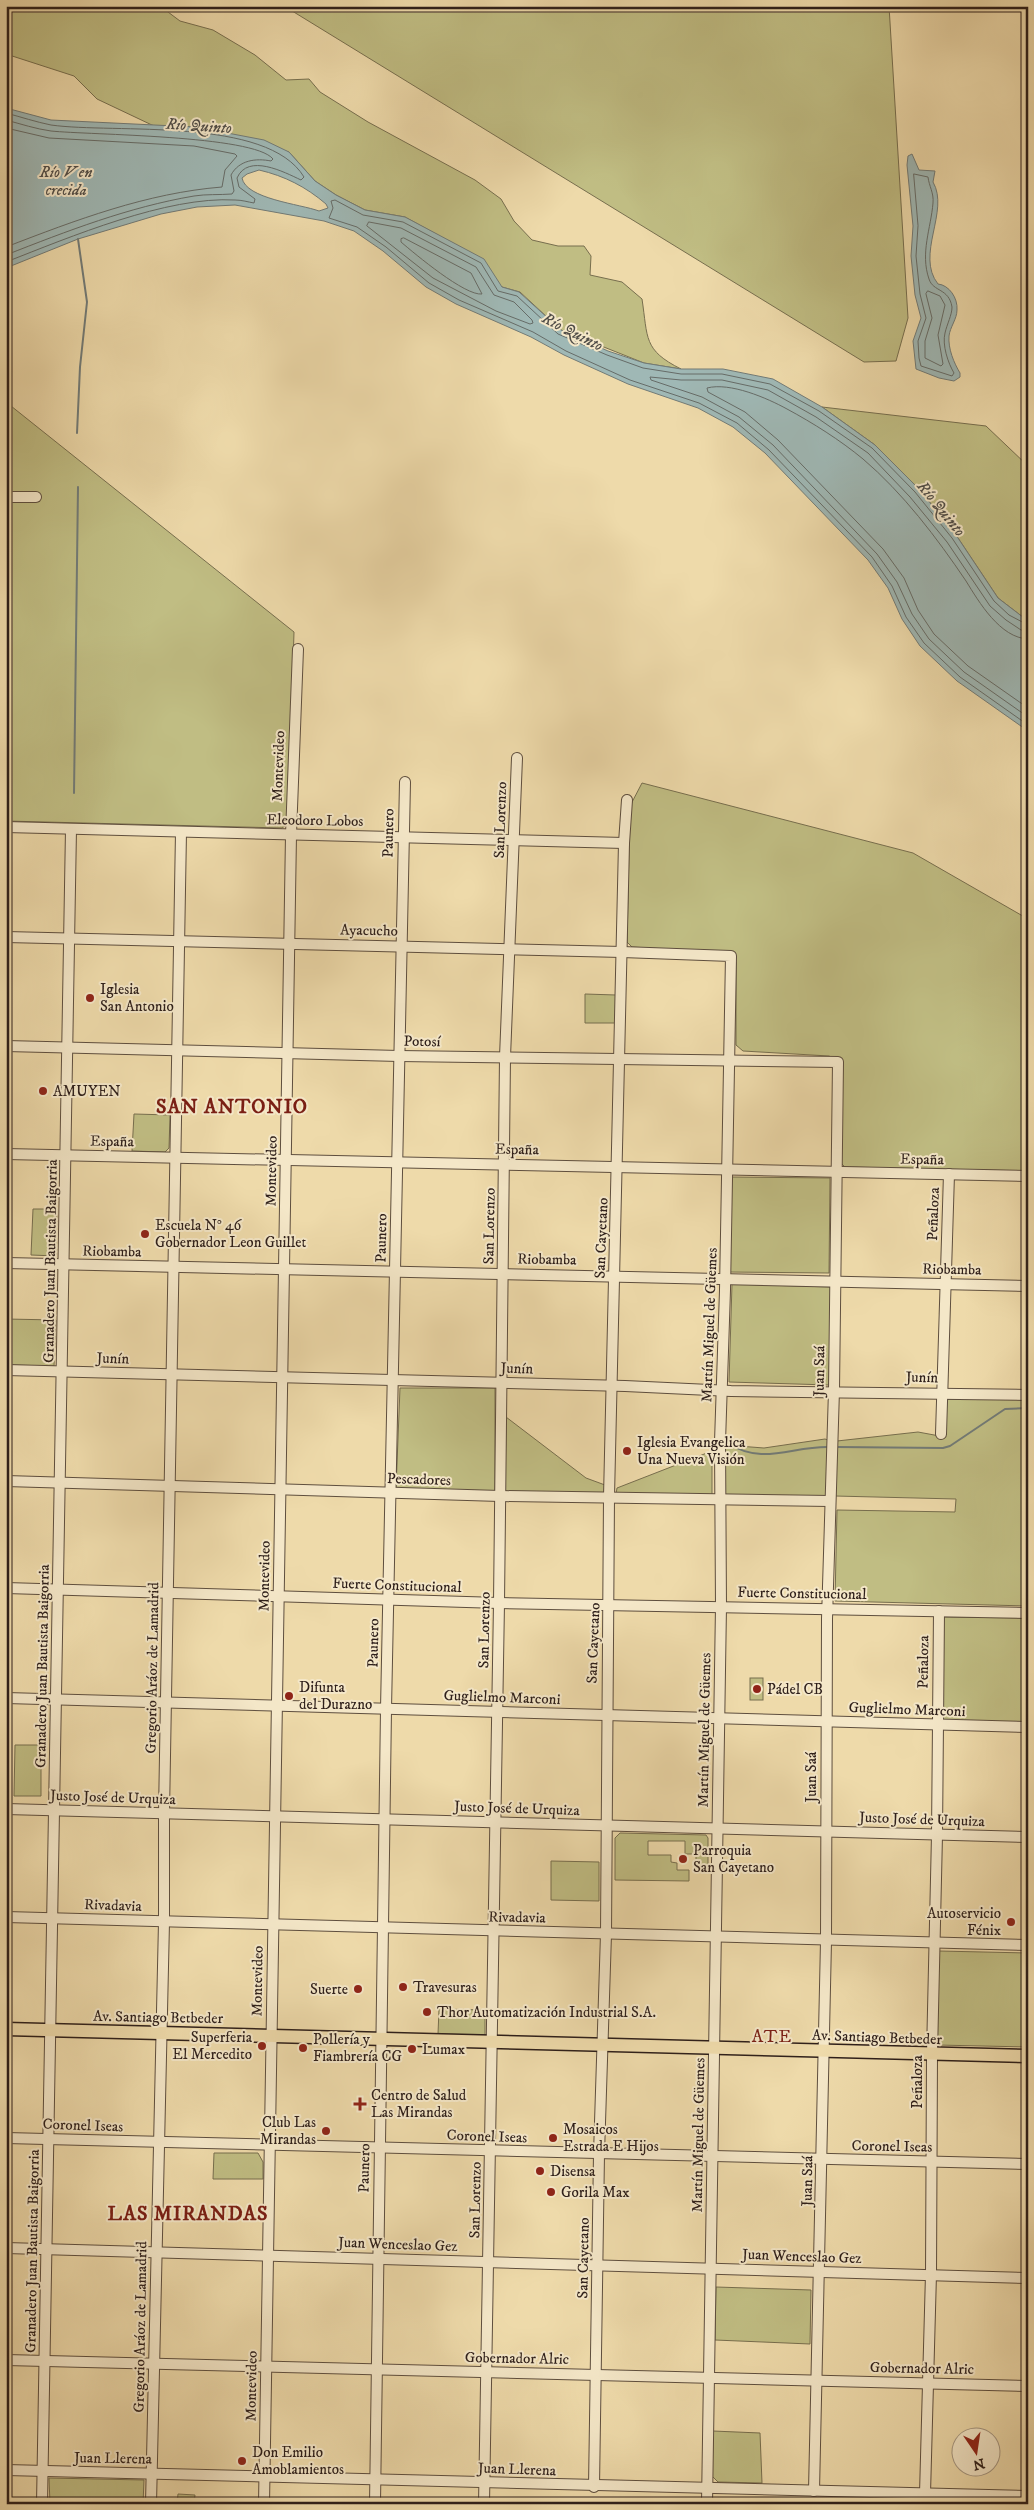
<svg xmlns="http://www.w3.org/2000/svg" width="1034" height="2510" font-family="'IM FELL DW Pica',serif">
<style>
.green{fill:#c0bd83;stroke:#776e4e}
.water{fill:#9fb8b5;stroke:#727b77;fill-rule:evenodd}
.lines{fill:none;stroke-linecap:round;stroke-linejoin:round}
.shore{stroke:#666c68;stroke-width:1}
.stream{stroke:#727b77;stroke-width:2}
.minor-casing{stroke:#5e4e3e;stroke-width:12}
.major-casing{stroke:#2e1f1a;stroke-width:15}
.minor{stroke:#f4e7c8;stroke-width:10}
.major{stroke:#eedaaa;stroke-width:12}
.poi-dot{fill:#8f2418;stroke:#f4e7c8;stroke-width:2}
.labels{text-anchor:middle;stroke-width:4;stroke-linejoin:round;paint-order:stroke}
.street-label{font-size:15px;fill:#2e1f1a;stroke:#f4e7c8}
.poi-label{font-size:15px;fill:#2e1f1a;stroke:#f4e7c8;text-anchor:start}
.water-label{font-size:16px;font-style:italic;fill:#504d48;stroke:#f4e7c8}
.quarter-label{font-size:18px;letter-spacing:1px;fill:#7a1f14;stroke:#f4e7c8}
.district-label{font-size:20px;font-weight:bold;letter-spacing:1px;fill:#7a1f14;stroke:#f4e7c8}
</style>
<rect width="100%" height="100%" fill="#eedaaa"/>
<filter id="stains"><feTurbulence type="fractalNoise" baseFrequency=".004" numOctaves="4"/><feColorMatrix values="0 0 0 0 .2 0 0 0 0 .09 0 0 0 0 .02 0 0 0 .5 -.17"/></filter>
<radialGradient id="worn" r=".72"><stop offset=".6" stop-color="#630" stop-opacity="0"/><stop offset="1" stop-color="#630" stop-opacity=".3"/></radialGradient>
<g class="green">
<path d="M6,6H160L180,21L213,30L255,55L286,80L309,79L320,92L368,122L475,180L501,199L514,221L532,240L558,246H584L591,256L590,275L622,282L642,299C648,338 643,350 681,369L644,363L561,330L520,292L502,287L465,250L405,217L365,210L336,195L315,181L289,152L196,127L154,126L97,99L74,76L6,54Z"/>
<polygon points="284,6 889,6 908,318 896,361 864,362"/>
<polygon points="6,402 294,632 288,824 282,828 6,821"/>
<polygon points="822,407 986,426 1028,466 1028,621 998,598 956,535 919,489 875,445"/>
<polygon points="642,783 913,853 1028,919 1028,1171 845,1167 840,1162 838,1060 829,1056 743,1051 736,1045 736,963 733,953 632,947 627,942 630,806"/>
<polygon points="585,994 616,995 615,1023 585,1023"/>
<polygon points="134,1114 170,1115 169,1148 165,1152 132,1151"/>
<polygon points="730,1177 830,1178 829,1273 729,1272"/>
<polygon points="33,1209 57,1209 56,1256 31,1255"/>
<polygon points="732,1284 831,1287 829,1385 729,1382"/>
<polygon points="6,1319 56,1320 54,1366 6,1365"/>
<polygon points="400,1388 495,1388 495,1491 396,1489"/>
<polygon points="947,1399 1028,1399 1028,1606 835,1601 837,1510 955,1512 956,1499 835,1496 837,1441 918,1432 945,1437"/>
<polygon points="506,1417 586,1478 605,1485 604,1493 505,1492"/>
<polygon points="825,1439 828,1440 826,1498 724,1496 725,1441 731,1441 738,1446 764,1448"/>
<polygon points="712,1451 712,1496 616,1494 617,1488"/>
<polygon points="943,1617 1028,1618 1028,1723 943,1720"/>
<rect x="750" y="1678" width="13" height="22"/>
<polygon points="15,1745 41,1745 41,1796 14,1796"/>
<polygon points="620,1833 706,1835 708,1838 708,1868 696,1868 696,1854 685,1854 685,1841 648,1841 648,1855 671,1855 671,1862 677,1863 677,1870 689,1870 689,1881 615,1880 615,1838"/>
<polygon points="551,1861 599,1862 599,1901 551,1900"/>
<polygon points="939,1951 1028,1953 1028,2047 937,2045"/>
<polygon points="439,2009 485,2010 485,2035 438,2034"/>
<polygon points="214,2153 258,2153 263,2162 263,2179 213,2179"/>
<polygon points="716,2287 811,2290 810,2344 715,2340"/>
<polygon points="713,2431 760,2433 762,2483 718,2482 712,2476"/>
<polygon points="49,2478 144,2480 143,2504 50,2504"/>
<polygon points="178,2494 195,2495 194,2504 177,2504"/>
</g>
<g class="water">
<path d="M6,108L51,120L196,127L264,140L289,152L315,181L336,195L365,210L405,217L484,259L502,287L519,292L561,330L608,351L644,363L681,369H723L773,379L822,407L875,445L919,489L956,535L998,598L1028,621V731L957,681L920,646L902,619L888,588L868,560L765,453L733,427L698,408L628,384L564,355L531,337L456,304L426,287L383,251L354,231L324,221L235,205L197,207L161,214L78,239L6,268ZM259,170C285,176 306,187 326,204L328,208L319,211C300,204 246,199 242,178L247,174Z"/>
<path d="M912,154L919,170L935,171L933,182C950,211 915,255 938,284C949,285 958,298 957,310C957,319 950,327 949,336C948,349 954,363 960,373V377L954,381L939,378L916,369L913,341L921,318L915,295L911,256L913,226L907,165L908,156Z"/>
</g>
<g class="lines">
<g class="shore">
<path d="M6,113C21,117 36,122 51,125C115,134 267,116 304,177L301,180C284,172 248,153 237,178L239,187L255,199L254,203C248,202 242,200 235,200C167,196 70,237 6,262"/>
<path d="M6,120C21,124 36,129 51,131C89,135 254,135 273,159L271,161C256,158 239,160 231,175L234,191L232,194C219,195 206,194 194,196C129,207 67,231 6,255"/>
<path d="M6,128L49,138L194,146L235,154L237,156L225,170L222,187C147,193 76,220 6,247"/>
<path d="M914,174L928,177C929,186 934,193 933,203C931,228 920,253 929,279C933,292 949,288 952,307C952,315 947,324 945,333C942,345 948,363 954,373L952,376L921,366L919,358L918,341L926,318L920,294L916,256L918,226Z"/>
<polygon points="369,222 401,228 476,267 494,295 514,302 532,320 533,323 530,324 496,311 433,278 367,226"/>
<path d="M404,238L471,273L482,294C465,296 415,254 401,242V239Z"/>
<polygon points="928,291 940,296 945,305 938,335 943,364 941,366 925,358 925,341 932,318 926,294"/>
<polyline points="1028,625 1009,615 994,601 952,538 915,492 872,448 819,411 770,384 722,374 681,374 643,368 607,355 558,334 517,296 498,291 481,263 403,222 363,215 335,200 331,201 333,208 329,218 357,227 386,247 429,283 459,300 533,332 566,351 630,380 699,403 737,423 769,450 872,557 892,586 906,617 924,643 960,677 1028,725"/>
<polyline points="1028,631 1021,630 1006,620 990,606 947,542 910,497 868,453 816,417 768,390 722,380 681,380 650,377 651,380 702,397 739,417 773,445 877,554 897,582 912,614 929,639 964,672 1028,717"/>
<path d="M1028,639C1000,638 979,602 966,581C937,538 903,493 863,459C840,440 813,423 787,409C767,398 730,382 707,388L708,392L745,412L778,440L883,549L904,578L918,610L934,634L968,666L1028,708"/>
</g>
<g class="stream">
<polyline points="77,433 80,367 87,302 78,239"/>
<polyline points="74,793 78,487"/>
<path d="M727,1443C764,1466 791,1446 829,1447"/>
<polyline points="837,1447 943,1448 950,1446 1005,1409 1028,1408"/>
</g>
<defs>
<g id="minor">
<polyline points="6,497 36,497"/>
<polyline points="6,827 624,843"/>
<polyline points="6,937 622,952 731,956 725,1290 720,1442 721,1606 707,2504"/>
<polyline points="6,1046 399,1056 838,1062 834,1390 827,1619 826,1941 814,2491"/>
<polyline points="6,1154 1028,1176"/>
<polyline points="6,1263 1028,1286"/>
<polyline points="6,1370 625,1386 731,1391 1028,1395"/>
<polyline points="941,1434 949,1174"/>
<polyline points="6,1481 500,1496 830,1501"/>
<polyline points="6,1588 499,1603 1028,1613"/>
<polyline points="6,1698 1028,1727"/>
<polyline points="6,1809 1028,1837"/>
<polyline points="6,1917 1028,1945"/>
<polyline points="6,2138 1028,2164"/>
<polyline points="6,2248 1028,2278"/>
<polyline points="6,2360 1028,2386"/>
<polyline points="6,2470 1028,2496"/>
<polyline points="594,2487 599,2154 606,1934 609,1497 624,843 627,800"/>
<polyline points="925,2494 931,2274 932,2054 937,1835 939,1611"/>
<polyline points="42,2504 71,829"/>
<polyline points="151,2504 164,1922 164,1813 181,832"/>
<polyline points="264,2504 291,835 298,649"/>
<polyline points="375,2504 386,1709 405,782"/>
<polyline points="484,2504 499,1603 505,1057 517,758"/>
</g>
<polyline id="major" points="6,2029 1028,2056"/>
</defs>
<use href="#minor" class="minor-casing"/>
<use href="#major" class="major-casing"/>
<use href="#minor" class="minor"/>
<use href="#major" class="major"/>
</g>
<g class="poi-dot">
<circle cx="90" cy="998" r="5"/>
<circle cx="43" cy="1091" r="5"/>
<circle cx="145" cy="1234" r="5"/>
<circle cx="627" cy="1451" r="5"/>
<circle cx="757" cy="1689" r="5"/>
<circle cx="289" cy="1696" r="5"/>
<circle cx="683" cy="1859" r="5"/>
<circle cx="1011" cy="1922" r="5"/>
<circle cx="403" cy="1987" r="5"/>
<circle cx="358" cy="1989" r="5"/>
<circle cx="427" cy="2012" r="5"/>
<circle cx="262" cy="2046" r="5"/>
<circle cx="303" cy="2048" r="5"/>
<circle cx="412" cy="2049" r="5"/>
<path d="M357.5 2096.5h5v5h5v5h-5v5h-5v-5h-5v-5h5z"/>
<circle cx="326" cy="2131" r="5"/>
<circle cx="553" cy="2138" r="5"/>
<circle cx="540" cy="2171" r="5"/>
<circle cx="551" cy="2192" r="5"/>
<circle cx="242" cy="2461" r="5"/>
</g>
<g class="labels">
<g class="street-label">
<text transform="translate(278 766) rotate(-88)" y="5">Montevideo</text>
<text transform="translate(315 820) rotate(1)" y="5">Eleodoro Lobos</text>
<text transform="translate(500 820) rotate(-88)" y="5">San Lorenzo</text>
<text transform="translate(388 833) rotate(-89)" y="5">Paunero</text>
<text transform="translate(369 930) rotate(1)" y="5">Ayacucho</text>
<text transform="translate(422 1041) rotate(1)" y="5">Potosí</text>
<text transform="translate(112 1141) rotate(1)" y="5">España</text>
<text transform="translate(517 1149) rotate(1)" y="5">España</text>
<text transform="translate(922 1159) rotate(1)" y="5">España</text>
<text transform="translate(271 1171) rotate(-89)" y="5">Montevideo</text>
<text transform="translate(933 1214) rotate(-88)" y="5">Peñaloza</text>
<text transform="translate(489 1226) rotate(-89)" y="5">San Lorenzo</text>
<text transform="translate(381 1238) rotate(-89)" y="5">Paunero</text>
<text transform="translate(601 1238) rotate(-88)" y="5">San Cayetano</text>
<text transform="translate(112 1251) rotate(1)" y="5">Riobamba</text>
<text transform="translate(547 1259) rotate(1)" y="5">Riobamba</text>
<text transform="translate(50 1261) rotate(-89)" y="5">Granadero Juan Bautista Baigorria</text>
<text transform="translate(952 1269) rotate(1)" y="5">Riobamba</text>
<text transform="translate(709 1325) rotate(-88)" y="5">Martín Miguel de Güemes</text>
<text transform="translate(113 1358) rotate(2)" y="5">Junín</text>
<text transform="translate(517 1368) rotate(2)" y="5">Junín</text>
<text transform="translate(819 1371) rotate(-89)" y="5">Juan Saá</text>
<text transform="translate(922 1377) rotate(1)" y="5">Junín</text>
<text transform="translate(419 1479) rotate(2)" y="5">Pescadores</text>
<text transform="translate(264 1576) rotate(-89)" y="5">Montevideo</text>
<text transform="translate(397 1585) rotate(2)" y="5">Fuerte Constitucional</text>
<text transform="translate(802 1593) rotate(1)" y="5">Fuerte Constitucional</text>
<text transform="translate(484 1630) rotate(-89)" y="5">San Lorenzo</text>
<text transform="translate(373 1643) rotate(-89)" y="5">Paunero</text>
<text transform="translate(593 1643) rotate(-88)" y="5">San Cayetano</text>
<text transform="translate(923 1662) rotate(-89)" y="5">Peñaloza</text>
<text transform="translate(42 1666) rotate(-89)" y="5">Granadero Juan Bautista Baigorria</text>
<text transform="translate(152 1668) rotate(-89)" y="5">Gregorio Aráoz de Lamadrid</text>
<text transform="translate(502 1697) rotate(2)" y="5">Guglielmo Marconi</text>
<text transform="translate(907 1709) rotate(2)" y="5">Guglielmo Marconi</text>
<text transform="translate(704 1730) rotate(-89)" y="5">Martín Miguel de Güemes</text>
<text transform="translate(811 1777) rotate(-90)" y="5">Juan Saá</text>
<text transform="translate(113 1797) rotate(2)" y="5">Justo José de Urquiza</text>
<text transform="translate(517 1808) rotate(2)" y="5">Justo José de Urquiza</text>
<text transform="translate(922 1819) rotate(2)" y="5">Justo José de Urquiza</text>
<text transform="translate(113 1905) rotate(2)" y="5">Rivadavia</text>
<text transform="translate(517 1917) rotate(1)" y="5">Rivadavia</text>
<text transform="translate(257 1981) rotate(-89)" y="5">Montevideo</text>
<text transform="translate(158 2017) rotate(1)" y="5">Av. Santiago Betbeder</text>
<text transform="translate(877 2037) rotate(2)" y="5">Av. Santiago Betbeder</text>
<text transform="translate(917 2082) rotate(-90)" y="5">Peñaloza</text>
<text transform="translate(83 2125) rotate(2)" y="5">Coronel Iseas</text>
<text transform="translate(698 2135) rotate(-89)" y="5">Martín Miguel de Güemes</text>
<text transform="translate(487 2136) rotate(2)" y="5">Coronel Iseas</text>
<text transform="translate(892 2146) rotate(1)" y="5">Coronel Iseas</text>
<text transform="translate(364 2168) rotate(-89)" y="5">Paunero</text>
<text transform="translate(807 2181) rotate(-89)" y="5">Juan Saá</text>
<text transform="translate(475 2200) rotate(-89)" y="5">San Lorenzo</text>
<text transform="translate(398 2244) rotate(2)" y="5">Juan Wenceslao Gez</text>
<text transform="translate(32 2251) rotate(-89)" y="5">Granadero Juan Bautista Baigorria</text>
<text transform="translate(802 2256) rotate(2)" y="5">Juan Wenceslao Gez</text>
<text transform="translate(583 2258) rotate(-89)" y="5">San Cayetano</text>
<text transform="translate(140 2327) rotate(-89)" y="5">Gregorio Aráoz de Lamadrid</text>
<text transform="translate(517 2358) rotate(1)" y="5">Gobernador Alric</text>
<text transform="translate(922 2368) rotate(1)" y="5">Gobernador Alric</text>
<text transform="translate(251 2386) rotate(-89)" y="5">Montevideo</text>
<text transform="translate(113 2458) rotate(1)" y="5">Juan Llerena</text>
<text transform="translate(517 2469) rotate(2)" y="5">Juan Llerena</text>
</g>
<g class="poi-label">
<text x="100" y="994">Iglesia<tspan x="100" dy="17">San Antonio</tspan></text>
<text x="53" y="1096">AMUYEN</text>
<text x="155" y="1230">Escuela N° 46<tspan x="155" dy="17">Gobernador Leon Guillet</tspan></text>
<text x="637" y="1447">Iglesia Evangelica<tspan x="637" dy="17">Una Nueva Visión</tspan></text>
<text x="299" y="1692">Difunta<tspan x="299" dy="17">del Durazno</tspan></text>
<text x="767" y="1694">Pádel CB</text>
<text x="693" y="1855">Parroquia<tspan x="693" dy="17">San Cayetano</tspan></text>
<text x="1001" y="1918" text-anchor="end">Autoservicio<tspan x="1001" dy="17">Fénix</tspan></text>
<text x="413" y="1992">Travesuras</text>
<text x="348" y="1994" text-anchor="end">Suerte</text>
<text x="437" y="2017">Thor Automatización Industrial S.A.</text>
<text x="252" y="2042" text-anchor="end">Superferia<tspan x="252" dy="17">El Mercedito</tspan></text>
<text x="313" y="2044">Pollería y<tspan x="313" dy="17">Fiambrería CG</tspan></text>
<text x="422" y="2054">Lumax</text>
<text x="371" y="2100">Centro de Salud<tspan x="371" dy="17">Las Mirandas</tspan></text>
<text x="316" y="2127" text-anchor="end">Club Las<tspan x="316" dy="17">Mirandas</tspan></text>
<text x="563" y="2134">Mosaicos<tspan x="563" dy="17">Estrada E Hijos</tspan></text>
<text x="550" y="2176">Disensa</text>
<text x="561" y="2197">Gorila Max</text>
<text x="252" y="2457">Don Emilio<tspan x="252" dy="17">Amoblamientos</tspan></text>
</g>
<g class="water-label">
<text transform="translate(199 125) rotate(4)" y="6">Río Quinto</text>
<text x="66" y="177">Río V en<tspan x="66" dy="18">crecida</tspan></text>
<text transform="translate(573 331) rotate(27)" y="6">Río Quinto</text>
<text transform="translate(942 508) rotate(51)" y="6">Río Quinto</text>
</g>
<g class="quarter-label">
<text x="772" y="2042">ATE</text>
</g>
<g class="district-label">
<text x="232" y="1113">SAN ANTONIO</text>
<text x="188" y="2220">LAS MIRANDAS</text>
</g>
</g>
<rect width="1034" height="2510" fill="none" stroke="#eedaaa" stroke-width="25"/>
<rect x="8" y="8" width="1019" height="2495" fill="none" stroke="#2e1f1a" stroke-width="2.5"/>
<rect x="12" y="12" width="1009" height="2485" fill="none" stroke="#2e1f1a"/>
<g transform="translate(976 2452) rotate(167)"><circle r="24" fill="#f4e7c8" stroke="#a59782"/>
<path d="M0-4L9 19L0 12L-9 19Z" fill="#8f2418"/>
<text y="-8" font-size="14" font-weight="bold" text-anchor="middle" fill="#2e1f1a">N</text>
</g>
<rect width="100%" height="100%" filter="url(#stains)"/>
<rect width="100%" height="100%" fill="url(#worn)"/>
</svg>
